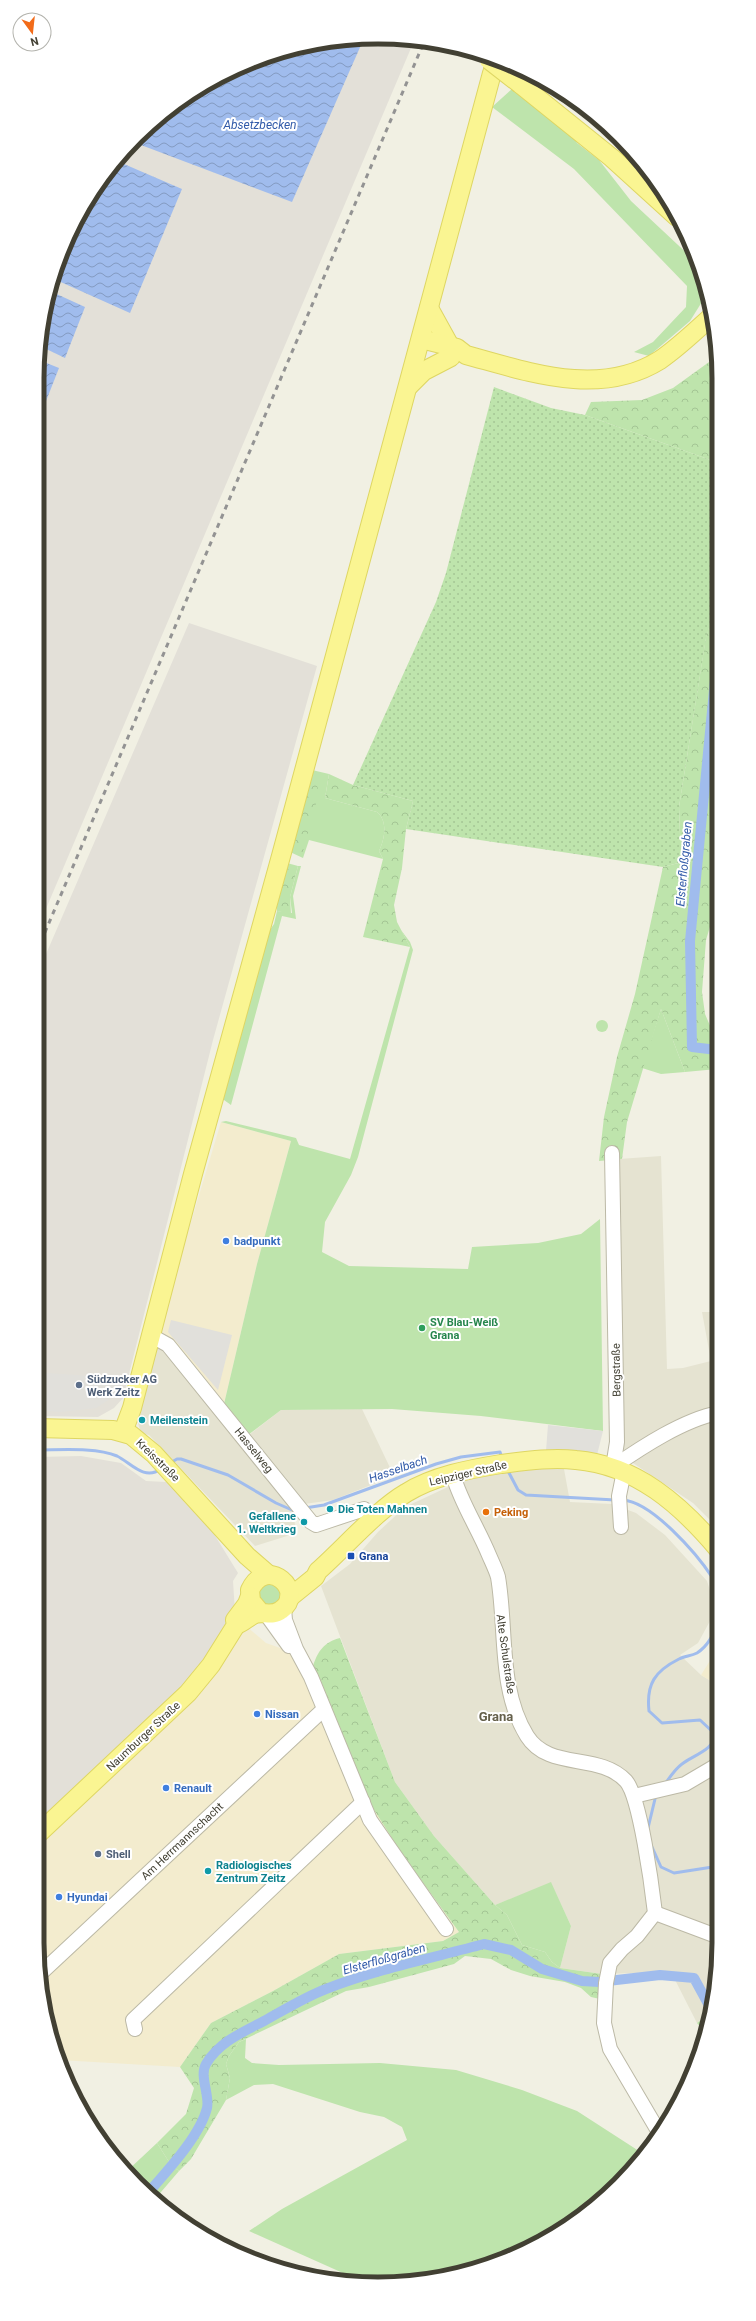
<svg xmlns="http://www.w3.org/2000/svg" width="756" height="2321" font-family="Roboto,sans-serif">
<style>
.residential{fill:#e5e3d1}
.commercial{fill:#f3ecce}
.industrial{fill:#e3e0d8}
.green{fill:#bee4ac}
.forest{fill:url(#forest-crowns)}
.garden{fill:url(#garden-dots)}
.parking{fill:#e1e0db}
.water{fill:url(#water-waves)}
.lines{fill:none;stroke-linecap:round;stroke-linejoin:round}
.stream{stroke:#a0bced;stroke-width:3}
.canal{stroke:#a0bced;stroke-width:10}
.minor-casing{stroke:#bcb9a6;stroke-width:16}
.major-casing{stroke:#ded663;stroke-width:20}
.minor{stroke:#fff;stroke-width:14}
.major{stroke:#faf592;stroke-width:18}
.rail{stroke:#939393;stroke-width:3;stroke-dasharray:5 5;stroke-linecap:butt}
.major-bridge-casing{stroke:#ded663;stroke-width:20;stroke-linecap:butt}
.major-bridge{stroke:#faf592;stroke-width:18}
.shop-dot{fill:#3f7fe0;stroke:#fff;stroke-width:1.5}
.leisure-dot{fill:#2e9e5b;stroke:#fff;stroke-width:1.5}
.service-dot{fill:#5c6f8a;stroke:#fff;stroke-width:1.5}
.culture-dot{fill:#0f9aa8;stroke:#fff;stroke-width:1.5}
.food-dot{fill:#e8710a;stroke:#fff;stroke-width:1.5}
.transit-dot{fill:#1a4fb4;stroke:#fff;stroke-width:1.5}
.labels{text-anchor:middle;stroke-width:4;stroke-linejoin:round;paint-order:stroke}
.shop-label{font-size:11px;font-weight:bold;fill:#366cbe;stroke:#fff;text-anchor:start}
.leisure-label{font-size:11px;font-weight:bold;fill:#27864d;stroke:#fff;text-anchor:start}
.street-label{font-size:11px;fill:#424033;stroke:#fff}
.service-label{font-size:11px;font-weight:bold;fill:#4e5e75;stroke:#fff;text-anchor:start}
.culture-label{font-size:11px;font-weight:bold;fill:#0d838f;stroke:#fff;text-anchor:start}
.food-label{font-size:11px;font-weight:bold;fill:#c56008;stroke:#fff;text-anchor:start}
.transit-label{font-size:11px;font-weight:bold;fill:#164399;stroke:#fff;text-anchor:start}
.water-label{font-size:12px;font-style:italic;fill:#325ba9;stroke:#fff}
.quarter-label{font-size:13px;font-weight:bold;fill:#65604b;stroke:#fff}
.rim{fill:none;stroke:#424033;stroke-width:5}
</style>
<defs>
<pattern id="forest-crowns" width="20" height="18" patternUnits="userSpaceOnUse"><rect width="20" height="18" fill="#bee4ac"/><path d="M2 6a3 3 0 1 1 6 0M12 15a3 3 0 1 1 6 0" fill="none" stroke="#a4c594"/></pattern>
<pattern id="garden-dots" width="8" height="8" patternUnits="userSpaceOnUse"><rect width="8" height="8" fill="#bee4ac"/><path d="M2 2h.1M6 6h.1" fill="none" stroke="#a4c594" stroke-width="1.8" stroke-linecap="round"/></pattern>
<pattern id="water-waves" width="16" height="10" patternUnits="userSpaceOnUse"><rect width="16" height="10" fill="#a0bced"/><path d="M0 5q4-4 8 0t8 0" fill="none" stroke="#849ac1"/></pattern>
</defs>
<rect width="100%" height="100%" fill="#f1f0e3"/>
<g class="residential">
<polygon points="661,1156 667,1369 683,1368 711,1361 702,1312 718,1312 718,1528 693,1503 633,1463 622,1447 619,1159"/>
<polygon points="159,1329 249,1435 281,1410 362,1409 394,1476 333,1500 304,1504 294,1519 296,1529 287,1536 255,1546 149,1435 141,1433 136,1417"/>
<polygon points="517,1469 564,1469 570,1502 612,1504 636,1513 665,1535 707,1581 714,1603 710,1621 698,1643 680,1655 701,1675 719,1686 719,1943 712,2010 697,2023 671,1972 602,1974 560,1968 571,1926 551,1883 495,1905 434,1836 395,1782 321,1586 350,1564 378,1532 405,1507 463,1480"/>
</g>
<g class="commercial">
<polygon points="221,1122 291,1141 257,1264 224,1404 159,1329"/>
<polygon points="246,1626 266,1643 286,1650 304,1651 313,1666 343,1739 424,1885 459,1932 443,1941 339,1954 273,1991 211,2023 180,2067 59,2060 44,2009 37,1943 37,1842 200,1689 228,1655 238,1636"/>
<polygon points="718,1648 719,1686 701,1675"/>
</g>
<g class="industrial">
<polygon points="378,37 414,41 37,930 37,378 44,311 63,247 95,188 137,137 189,94 248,63 312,44"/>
<polygon points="189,623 317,666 213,1040 123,1398 114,1408 98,1417 37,1416 37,975"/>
<polygon points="81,1456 121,1463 146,1481 166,1482 214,1534 238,1573 233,1581 235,1612 194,1678 37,1822 37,1457"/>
</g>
<g class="green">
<polygon points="512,89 572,134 577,143 599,160 631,201 693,259 705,297 690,321 649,356 634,352 653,342 686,307 687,286 574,169 492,107"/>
<path d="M312,770L329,774L325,798L377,812C388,821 385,839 379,851L383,859L309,840L303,858L290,852Z"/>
<polygon points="298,866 301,866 293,896 296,919 282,916 231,1105 224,1100 224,1093 265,937 274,924 277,911 292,913 290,897"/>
<polygon points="401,930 410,942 413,950 358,1157 351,1175 325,1222 322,1252 349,1266 468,1269 472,1247 538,1243 581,1234 600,1219 603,1431 481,1416 392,1409 281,1410 248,1435 224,1404 257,1264 291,1141 221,1122 226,1121 296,1138 299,1145 350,1159 410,947"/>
<polygon points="661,1009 685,1072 661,1074 642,1068"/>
<circle cx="602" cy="1026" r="6"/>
<polygon points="272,1580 283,1593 275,1607 258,1603 257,1587"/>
<polygon points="551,1882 571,1926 560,1968 552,1962 545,1952 522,1945 507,1915 495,1905"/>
<polygon points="712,2011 705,2033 697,2023"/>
<polygon points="246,2039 245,2058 252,2063 279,2065 380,2063 456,2070 522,2090 577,2111 642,2153 585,2214 529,2249 466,2272 401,2283 363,2282 249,2231 282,2209 407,2140 402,2127 384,2117 360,2112 273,2084 254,2085 226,2100 230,2078 226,2064 229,2056 239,2042"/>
<polygon points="157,2143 171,2165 179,2171 155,2199 126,2172"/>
</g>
<g class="forest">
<polygon points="716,357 716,462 585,415 591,402 642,400 673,388"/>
<polygon points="717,600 717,845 712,920 706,940 702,992 705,1014 711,1028 717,1031 717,1069 685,1072 661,1009 627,1122 622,1159 599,1161 604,1117 617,1057 635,994 663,867 686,861 680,835 679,807 706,637"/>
<path d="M329,774L353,785L413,801L406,829L402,868L394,905L397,922L410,947L363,937L383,859L379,851C385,839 388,821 377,812L325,798Z"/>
<polygon points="313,784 317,785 319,793 302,855 293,850 292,844 308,787"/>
<polygon points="287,863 298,866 290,897 291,914 277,911 277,900"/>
<path d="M340,1638L395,1782L434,1836L495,1905L507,1915L522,1945L545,1952L552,1962L560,1968L602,1974L600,1999L591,1997L581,1988L565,1982L530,1976L511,1970L491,1959L465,1956L454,1964L369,1987L346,1991L239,2042L229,2056L226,2064L230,2078L226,2100L191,2159L179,2171L171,2165L157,2143L186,2114L194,2088L180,2067L211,2023L273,1991L339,1954L443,1941L459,1932L402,1854L366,1797L313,1666C318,1651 324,1642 340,1638Z"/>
</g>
<polygon class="garden" points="494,387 551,408 585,415 716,462 717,600 706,638 679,807 680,835 686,861 663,867 406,829 413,801 353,785 436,602 446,573"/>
<g class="parking">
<polygon points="171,1320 232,1335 218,1390 168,1332"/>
<polygon points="37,1368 45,1369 45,1373 123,1378 119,1393 96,1408 60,1412 37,1410"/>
<polygon points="548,1425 603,1431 597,1455 546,1451"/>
</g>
<g class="water">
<polygon points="354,39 361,45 292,202 133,142 189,94 248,63 312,44"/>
<path d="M117,161L182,189L130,313L54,279C67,235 88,196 117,161Z"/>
<polygon points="50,291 85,307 65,358 40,346 44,311"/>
<polygon points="39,360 59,368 37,424"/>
</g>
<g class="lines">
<g class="stream">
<path d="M37,1450C60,1450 96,1447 117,1456C131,1463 144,1481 161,1469"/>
<polyline points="170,1463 177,1459 181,1459 228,1475 276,1503 292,1510 296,1510"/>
<polyline points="507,1469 518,1490 526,1495 615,1500"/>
<path d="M623,1500C652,1502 697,1554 712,1577C715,1582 716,1589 718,1594"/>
<polyline points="305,1508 324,1505 436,1464 461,1457 500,1452 502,1458"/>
<path d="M665,1784C670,1777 675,1769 682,1764C692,1756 716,1749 715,1734L700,1720L662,1723L649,1711C646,1684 655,1671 679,1659C684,1656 691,1656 697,1653C708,1646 713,1635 718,1623"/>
<polyline points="648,1828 655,1799"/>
<polyline points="652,1847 661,1867 674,1873 719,1866"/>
</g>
<g class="canal">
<polyline points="717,659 690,941 692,1047 717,1050"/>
<path d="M148,2193C167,2171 200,2136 207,2108C210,2095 199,2076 206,2064C219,2042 243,2032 264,2021C284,2010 305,1997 326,1989C377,1969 432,1958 484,1944L511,1950L542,1969L582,1981L599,1982L660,1975L694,1978L712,2011"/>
</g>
<defs>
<g id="minor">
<polyline points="612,1153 617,1442 613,1467"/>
<polyline points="150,1335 168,1345 311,1522 316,1525 364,1509 376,1518"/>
<path d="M613,1467C642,1447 683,1420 718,1413"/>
<path d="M453,1475C461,1503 478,1528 489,1555C492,1562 496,1570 498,1577C507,1629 498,1689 527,1736C549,1771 599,1752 626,1781C640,1797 652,1887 655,1913L637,1936L622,1949L610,1963L606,1983L604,2023L610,2049L660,2134"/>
<polyline points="621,1527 619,1496 624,1471"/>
<polyline points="284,1608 285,1620 296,1649 311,1677 370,1820 446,1929"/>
<polyline points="266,1614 289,1646"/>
<polyline points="634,1796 685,1784 719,1764"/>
<polyline points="655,1913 719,1937"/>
<polyline points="40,1974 324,1709"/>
<polyline points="135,2029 133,2020 363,1802"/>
</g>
<g id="major">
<polyline points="520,84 612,158 677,217"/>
<polyline points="429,308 450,346"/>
<path d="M421,339L457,348L466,355C529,372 599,398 660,360C679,347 694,332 711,317"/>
<polyline points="409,386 424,371 451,357"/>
<polyline points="37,1428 113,1430 131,1435 154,1454 247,1556 269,1575"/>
<polyline points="123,1432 132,1408 193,1174 281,856 492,73"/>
<path d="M289,1598L315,1577L318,1571C344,1548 377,1510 406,1493C433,1476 470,1469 501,1464C525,1461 552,1457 576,1460C636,1465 681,1505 718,1549"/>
<path d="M236,1625C243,1623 248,1617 255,1614C264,1611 272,1617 281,1610C307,1592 267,1554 250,1590L251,1601L261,1613"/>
<polyline points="37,1835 188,1693 211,1665 236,1625 235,1620 247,1604 250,1596"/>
</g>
</defs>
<use href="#minor" class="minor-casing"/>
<use href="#major" class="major-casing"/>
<use href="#minor" class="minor"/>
<use href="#major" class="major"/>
<polyline class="rail" points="37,951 424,42"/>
<defs>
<polyline id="major-bridge" points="489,60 520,84"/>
</defs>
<use href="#major-bridge" class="major-bridge-casing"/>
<use href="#major-bridge" class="major-bridge"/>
</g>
<g class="shop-dot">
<circle cx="226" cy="1241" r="4"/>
<circle cx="257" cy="1714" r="4"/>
<circle cx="166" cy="1788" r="4"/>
<circle cx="59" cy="1897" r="4"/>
</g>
<circle class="leisure-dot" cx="422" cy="1328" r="4"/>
<g class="service-dot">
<circle cx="79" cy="1385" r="4"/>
<circle cx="98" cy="1854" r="4"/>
</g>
<g class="culture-dot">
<circle cx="142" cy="1420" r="4"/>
<circle cx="330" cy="1509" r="4"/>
<circle cx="304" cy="1522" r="4"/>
<circle cx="208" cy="1871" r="4"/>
</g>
<circle class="food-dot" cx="486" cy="1512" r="4"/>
<rect class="transit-dot" x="347" y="1552" width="8" height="8" rx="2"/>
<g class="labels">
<g class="shop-label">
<text x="234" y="1245">badpunkt</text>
<text x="265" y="1718">Nissan</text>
<text x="174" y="1792">Renault</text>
<text x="67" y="1901">Hyundai</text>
</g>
<g class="leisure-label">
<text x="430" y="1326">SV Blau-Weiß<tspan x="430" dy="13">Grana</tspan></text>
</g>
<g class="street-label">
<text transform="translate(616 1370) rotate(-91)" y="4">Bergstraße</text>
<text transform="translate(254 1450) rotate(51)" y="4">Hasselweg</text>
<text transform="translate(158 1460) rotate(44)" y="4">Kreisstraße</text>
<text transform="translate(468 1473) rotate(-13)" y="4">Leipziger Straße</text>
<text transform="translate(506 1654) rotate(82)" y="4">Alte Schulstraße</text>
<text transform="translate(143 1736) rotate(-43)" y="4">Naumburger Straße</text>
<text transform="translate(182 1841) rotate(-43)" y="4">Am Herrmannschacht</text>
</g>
<g class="service-label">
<text x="87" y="1383">Südzucker AG<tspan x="87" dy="13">Werk Zeitz</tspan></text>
<text x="106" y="1858">Shell</text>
</g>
<g class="culture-label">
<text x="150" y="1424">Meilenstein</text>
<text x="338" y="1513">Die Toten Mahnen</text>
<text x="296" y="1520" text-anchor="end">Gefallene<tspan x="296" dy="13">1. Weltkrieg</tspan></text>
<text x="216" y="1869">Radiologisches<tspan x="216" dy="13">Zentrum Zeitz</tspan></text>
</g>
<g class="food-label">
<text x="494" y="1516">Peking</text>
</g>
<g class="transit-label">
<text x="359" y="1560">Grana</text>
</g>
<g class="water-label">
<text x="260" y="129">Absetzbecken</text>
<text transform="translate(684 864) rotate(-85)" y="4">Elsterfloßgraben</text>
<text transform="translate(398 1469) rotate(-19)" y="4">Hasselbach</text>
<text transform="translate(384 1959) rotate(-16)" y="4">Elsterfloßgraben</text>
</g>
<g class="quarter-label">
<text x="496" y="1721">Grana</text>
</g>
</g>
<path d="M0 0H756V2321H0ZM378 44H378A334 334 0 0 1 712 378V1943A334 334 0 0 1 378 2277H378A334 334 0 0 1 44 1943V378A334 334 0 0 1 378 44Z" fill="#fff" fill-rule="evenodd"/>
<path class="rim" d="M378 44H378A334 334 0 0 1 712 378V1943A334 334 0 0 1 378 2277H378A334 334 0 0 1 44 1943V378A334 334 0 0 1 378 44Z"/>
<g transform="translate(32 32) rotate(165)"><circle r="19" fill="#ffffff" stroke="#b3b3ad"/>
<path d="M0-3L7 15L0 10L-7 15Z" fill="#f26b19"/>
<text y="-6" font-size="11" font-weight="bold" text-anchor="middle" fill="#424033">N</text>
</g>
</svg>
